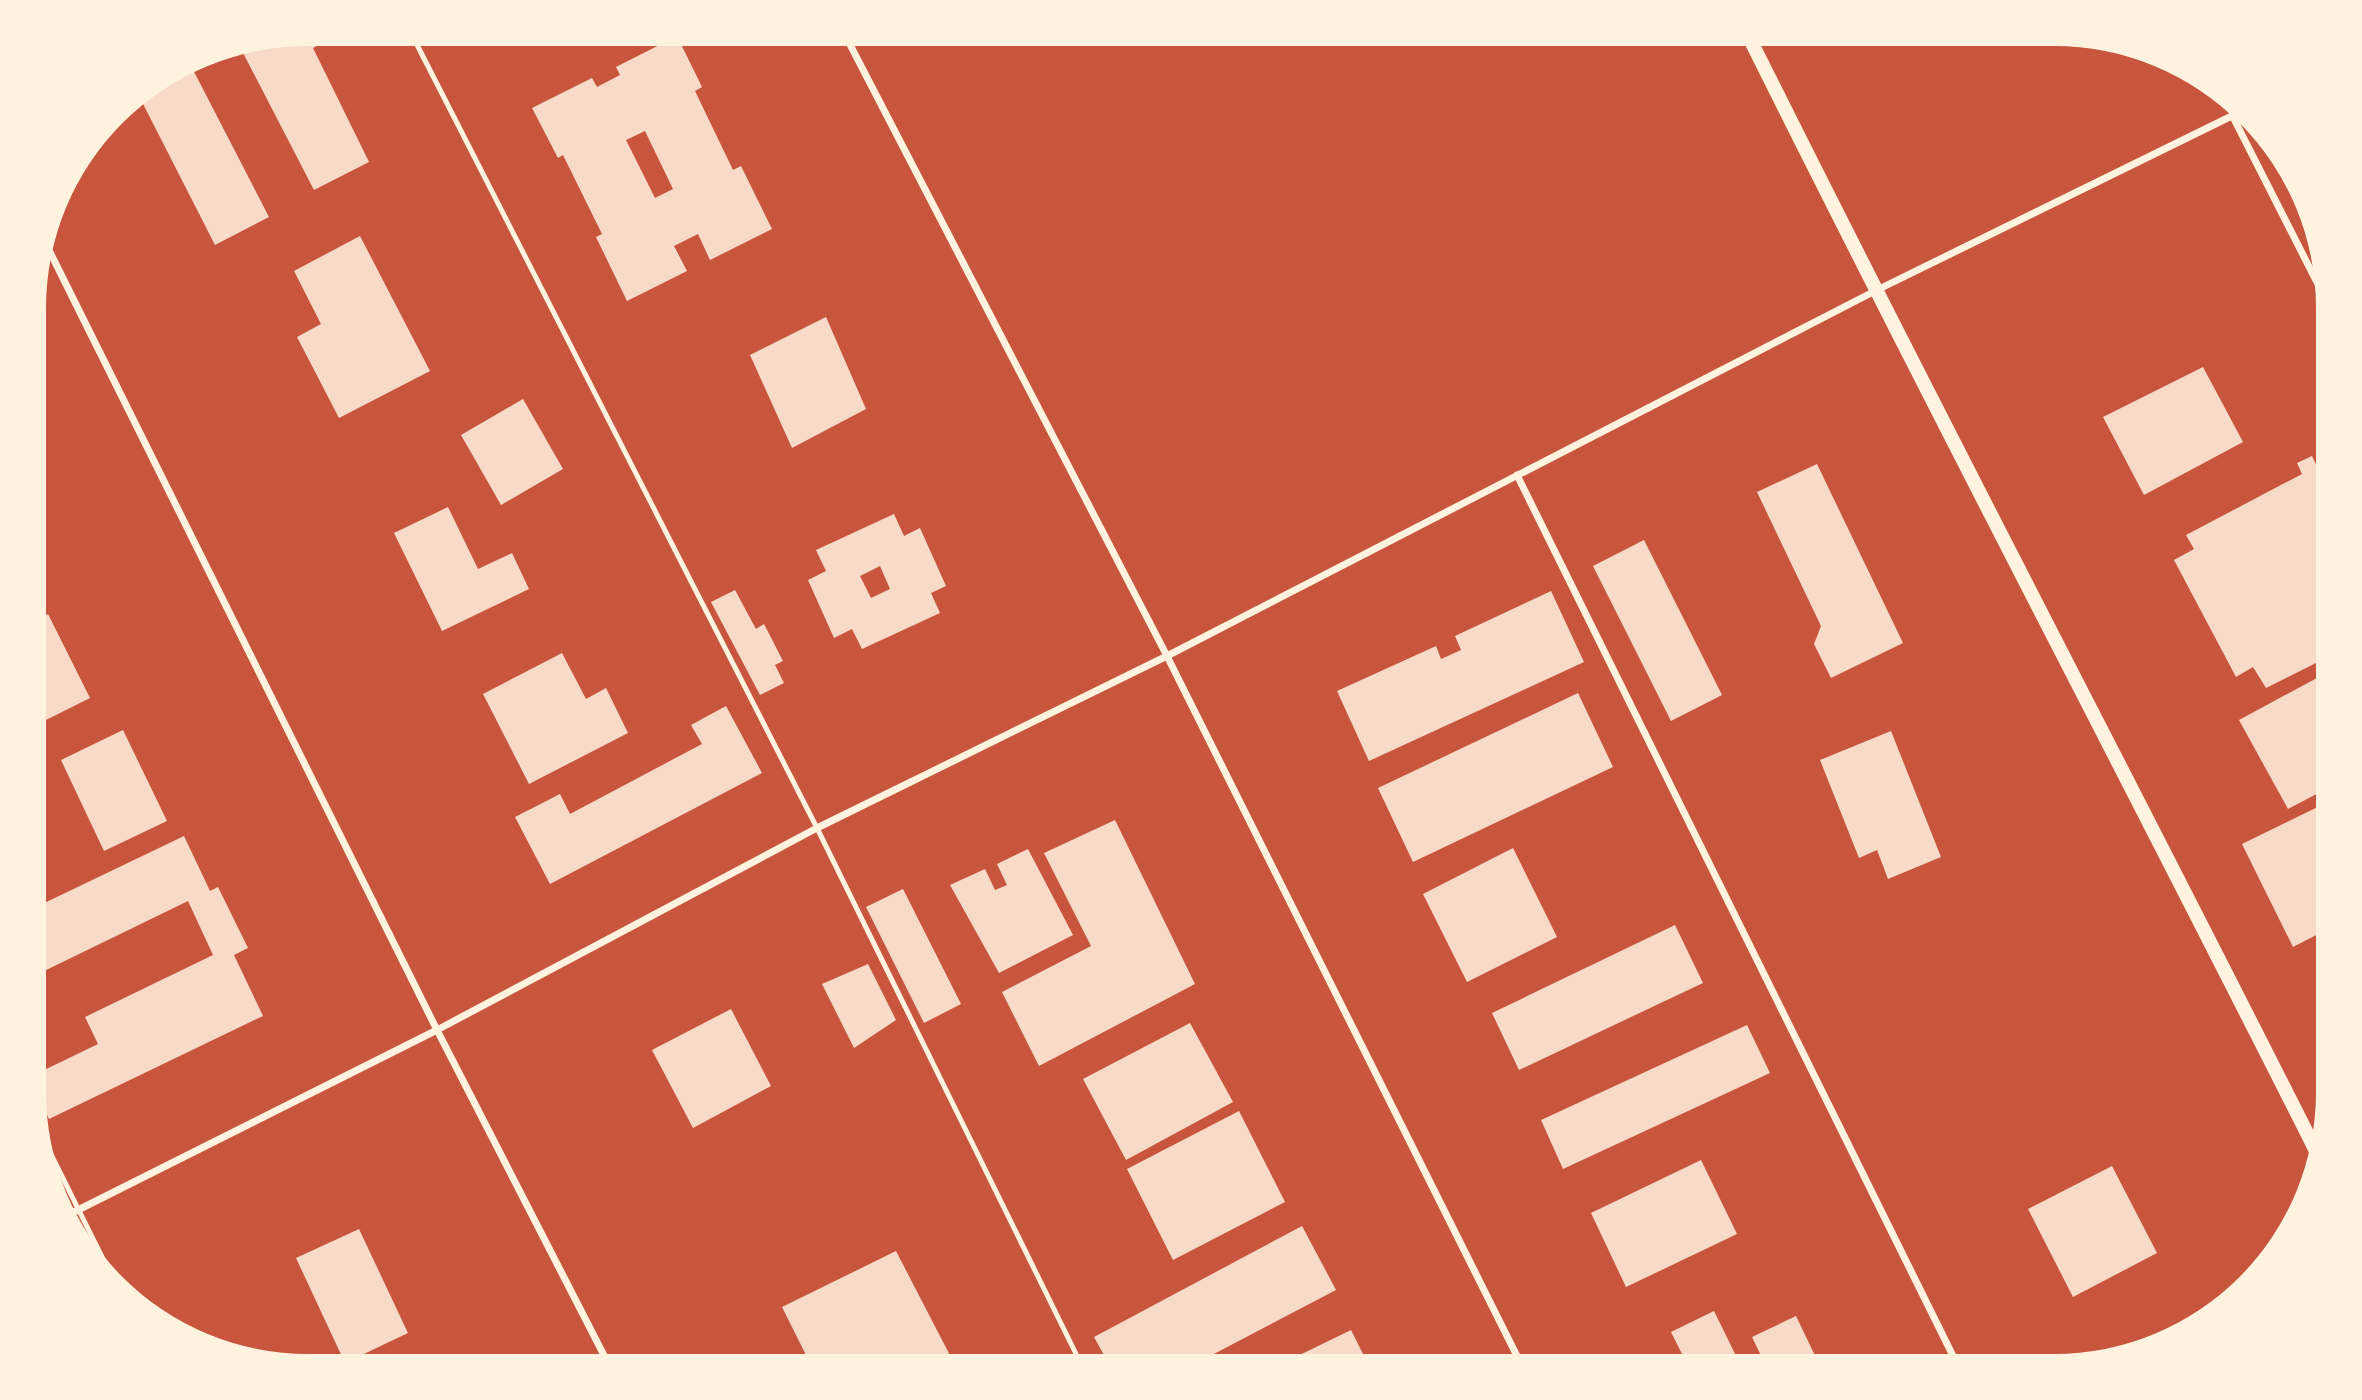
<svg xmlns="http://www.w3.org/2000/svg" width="2362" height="1400" font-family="'Roboto Serif',serif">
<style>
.building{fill:#f7dbc8;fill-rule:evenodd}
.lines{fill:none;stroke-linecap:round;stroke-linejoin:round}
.service{stroke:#fff3e0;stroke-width:5}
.minor{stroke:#fff3e0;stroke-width:7}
.secondary{stroke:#fff3e0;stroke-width:14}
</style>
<rect width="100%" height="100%" fill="#c8553d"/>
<g class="building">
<polygon points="307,33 342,33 313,48 369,162 314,190 240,47"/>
<path d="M677,36L702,87L695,91L733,170L741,166L772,229L710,260L698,234L674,246L687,271L627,301L596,237L602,234L563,155L558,158L532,108L592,78L597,87L620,75L616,67ZM645,131L673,189L655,198L626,140Z"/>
<polygon points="189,62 269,217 215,245 138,94"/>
<polygon points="360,236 430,371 339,418 297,337 321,324 294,271"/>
<polygon points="826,317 866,409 792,448 750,355"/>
<polygon points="2203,367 2243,442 2144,495 2103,417"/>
<polygon points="523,399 563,469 501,505 461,435"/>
<polygon points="2312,456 2322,477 2328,474 2328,657 2266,688 2253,667 2236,677 2174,560 2194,549 2186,535 2302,474 2297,463"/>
<polygon points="1817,464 1903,643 1831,678 1814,644 1821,626 1757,492"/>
<polygon points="448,507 478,569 512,553 529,589 442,631 394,533"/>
<path d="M894,514L904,536L920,528L946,586L931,593L940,613L862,649L852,629L834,638L808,580L826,571L816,550ZM880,566L890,589L871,598L860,576Z"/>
<polygon points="1644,540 1722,695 1671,721 1593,566"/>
<polygon points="735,590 756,629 764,624 783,661 775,665 784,683 760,695 711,602"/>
<polygon points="1551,591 1584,662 1369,761 1337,691 1436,646 1441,659 1461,650 1455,636"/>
<polygon points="48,614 90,698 36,725 36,621"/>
<polygon points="562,653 586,699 606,688 628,733 529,784 483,694"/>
<polygon points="2328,672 2328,788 2288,809 2239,720"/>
<polygon points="1578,693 1613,767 1413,862 1378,788"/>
<polygon points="726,706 762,773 550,884 515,817 560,794 570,814 702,744 691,725"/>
<polygon points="123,730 167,821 104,851 61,760"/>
<polygon points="1891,731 1941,857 1888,879 1877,850 1859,858 1820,760"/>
<polygon points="2328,802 2328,929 2293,947 2242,844"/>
<polygon points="1115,820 1195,984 1039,1066 1002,992 1091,946 1044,853"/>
<polygon points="184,836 210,891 218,887 248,948 234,955 263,1016 49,1119 36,1092 36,1074 98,1044 85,1017 213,955 188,901 36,975 36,907"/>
<polygon points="1513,848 1557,937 1467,982 1423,894"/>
<polygon points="1028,849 1073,935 999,973 950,885 985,869 995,890 1007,885 997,864"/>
<polygon points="903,889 961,1004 924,1023 866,907"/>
<polygon points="1675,925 1703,983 1519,1070 1492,1013"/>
<polygon points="868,964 896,1020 854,1048 822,984"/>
<polygon points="731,1009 771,1086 693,1128 652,1050"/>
<polygon points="1190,1023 1233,1102 1126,1160 1083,1079"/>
<polygon points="1747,1025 1770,1073 1563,1169 1541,1120"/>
<polygon points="1239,1111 1285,1202 1173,1260 1127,1169"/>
<polygon points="1701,1160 1737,1234 1626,1287 1591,1213"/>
<polygon points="2112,1166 2157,1253 2073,1297 2028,1209"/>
<polygon points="1302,1226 1336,1290 1191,1366 1110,1366 1094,1337"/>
<polygon points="359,1229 408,1333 345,1363 296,1258"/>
<polygon points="896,1251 956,1367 812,1367 782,1307"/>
<polygon points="1714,1311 1741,1366 1688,1366 1671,1332"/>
<polygon points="1796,1316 1820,1366 1766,1366 1752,1337"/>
<polygon points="1351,1330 1369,1366 1277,1366"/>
</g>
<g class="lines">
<g class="service">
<polyline points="411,33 817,828 1082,1366"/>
<polyline points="36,1124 111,1275"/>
</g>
<g class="minor">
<polyline points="844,33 1167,656 1522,1366"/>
<polyline points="2232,115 2328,304"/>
<polyline points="45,242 437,1030 610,1367"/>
<polyline points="1517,475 1958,1366"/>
<polyline points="68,1215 437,1030 817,828 1167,656 1875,291 2244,110"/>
</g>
<path class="secondary" d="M1747,33C1933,408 2128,777 2316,1151"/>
</g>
<path d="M0 0H2362V1400H0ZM308 46H2054A262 262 0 0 1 2316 308V1092A262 262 0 0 1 2054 1354H308A262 262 0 0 1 46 1092V308A262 262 0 0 1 308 46Z" fill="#fff3e0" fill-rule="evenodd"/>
</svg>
